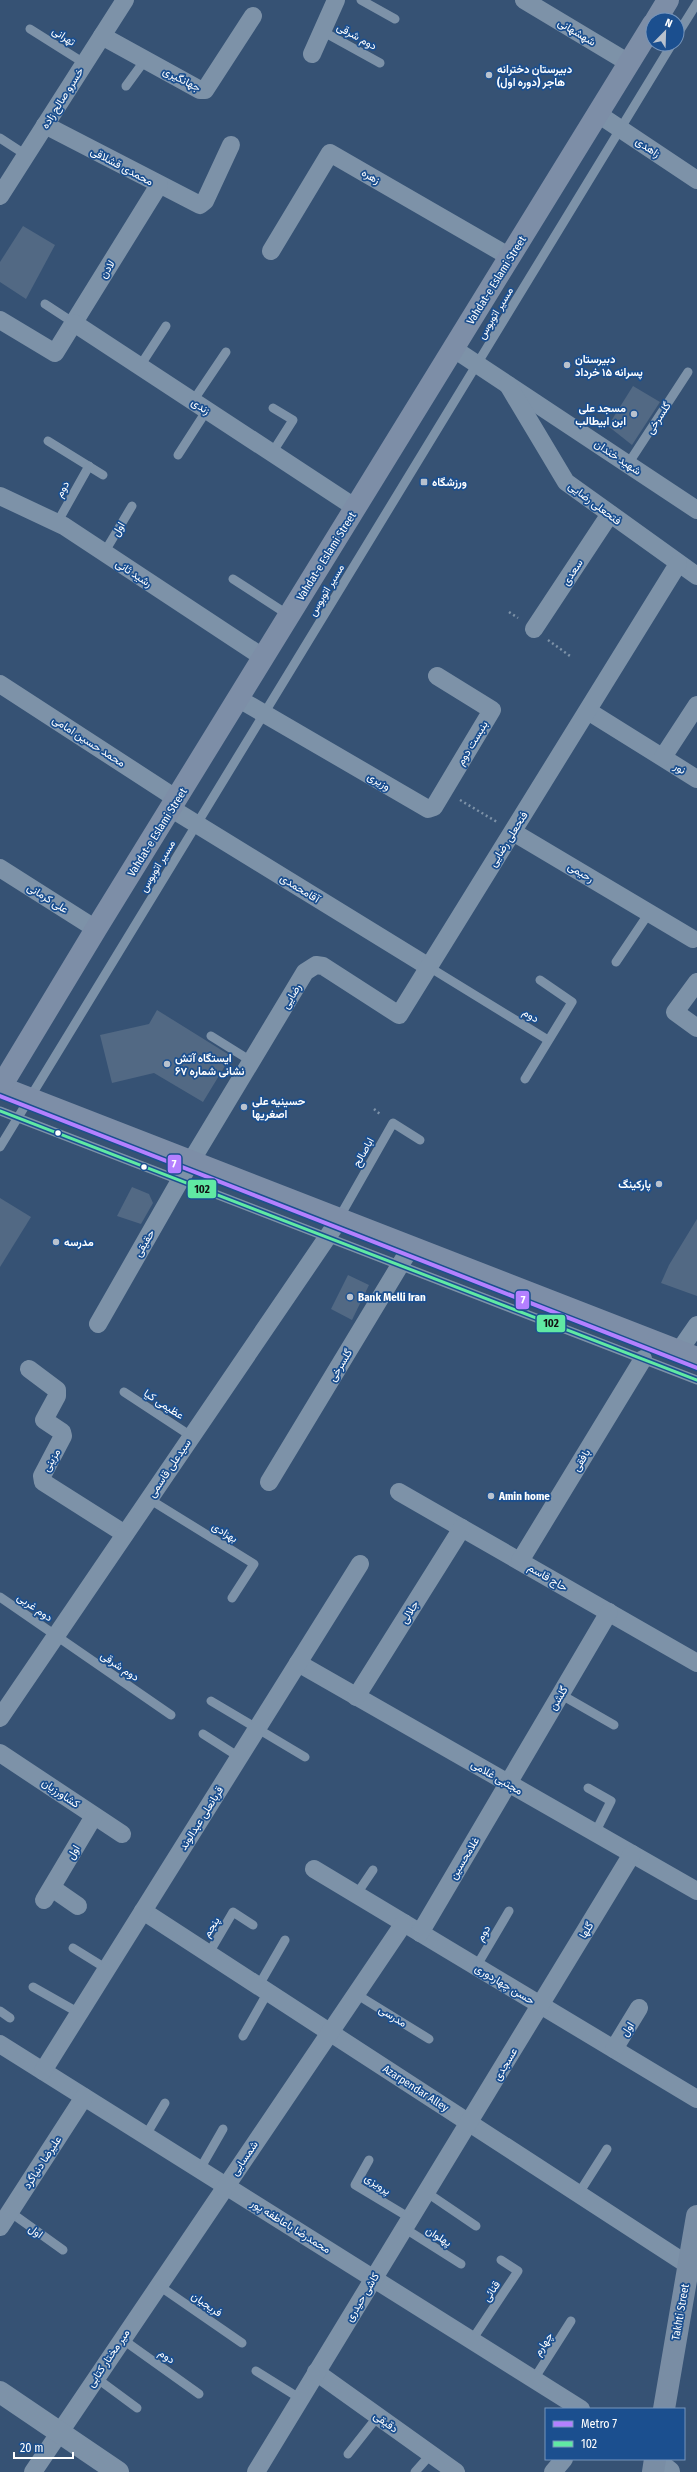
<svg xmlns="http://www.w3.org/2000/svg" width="697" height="2472" font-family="'Fira Sans Condensed',Vazirmatn,sans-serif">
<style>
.building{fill:#526984}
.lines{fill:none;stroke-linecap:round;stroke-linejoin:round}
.path{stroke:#7d92a8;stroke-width:2.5;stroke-dasharray:2 3;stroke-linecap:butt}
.service{stroke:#7d92a8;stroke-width:9}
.minor{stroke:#7d92a8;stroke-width:18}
.tertiary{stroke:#7d92a8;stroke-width:22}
.secondary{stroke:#798da4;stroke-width:22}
.primary{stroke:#7d8ea7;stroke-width:22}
.bus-1-casing{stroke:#1b4f8f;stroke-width:6}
.bus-1{stroke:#60e9a3;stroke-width:3}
.metro-1-casing{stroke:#1b4f8f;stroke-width:7}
.metro-1{stroke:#b480ff;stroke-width:4}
.poi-dot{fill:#b9c2ce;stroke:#1b4f8f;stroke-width:1.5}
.bus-dot{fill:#fff;stroke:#1b4f8f;stroke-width:1.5}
.labels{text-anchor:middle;stroke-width:3.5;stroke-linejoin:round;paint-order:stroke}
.street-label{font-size:11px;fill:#fff;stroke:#1b4f8f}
.poi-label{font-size:11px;font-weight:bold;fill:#fff;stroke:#1b4f8f;text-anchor:start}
.line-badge{stroke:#1b4f8f;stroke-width:1.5}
.badge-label{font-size:11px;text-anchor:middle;font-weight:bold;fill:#fff}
.pale-badge-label{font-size:11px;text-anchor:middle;font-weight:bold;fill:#111}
</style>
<rect width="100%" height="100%" fill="#365274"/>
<g class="building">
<polygon points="23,226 55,245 26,299 0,282 0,262"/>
<polygon points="633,386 660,402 632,445 608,426"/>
<polygon points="157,1010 231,1056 203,1102 154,1073 112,1083 100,1035 149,1024"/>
<polygon points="132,1187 149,1194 153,1203 141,1224 117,1216"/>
<polygon points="0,1198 31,1217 0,1267"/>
<polygon points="697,1219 697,1296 661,1283 669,1265"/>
<polygon points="348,1275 369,1285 352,1320 331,1309"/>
</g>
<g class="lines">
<g class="path">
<polyline points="509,612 518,618"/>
<polyline points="548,640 570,656"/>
<polyline points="460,800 497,822"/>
<polyline points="374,1109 381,1115"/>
</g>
<g class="service">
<polyline points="361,0 395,19"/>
<polyline points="30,29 84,63"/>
<polyline points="322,31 380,63"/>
<polyline points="677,35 697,3"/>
<polyline points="126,86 145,60"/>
<polyline points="0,138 26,155"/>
<polyline points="45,304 74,323"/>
<polyline points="140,366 166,326"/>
<polyline points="193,401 226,352"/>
<polyline points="48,441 103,475"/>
<polyline points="272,453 293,420 273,408"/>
<polyline points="178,455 207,410"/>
<polyline points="628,464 688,372"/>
<polyline points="57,523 89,466"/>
<polyline points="104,553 132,506"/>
<polyline points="233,579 290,616"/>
<polyline points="616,962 649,913"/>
<polyline points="429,967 548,1040"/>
<polyline points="211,1036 251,1061"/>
<polyline points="525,1079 572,1002 540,980"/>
<polyline points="0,1111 697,1380"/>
<polyline points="0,1147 672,44"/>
<polyline points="339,1218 393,1123 420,1140"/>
<polyline points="124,1392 191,1436"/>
<polyline points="149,1499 254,1564 232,1598"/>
<polyline points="0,1597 171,1715"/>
<polyline points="560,1694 614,1725"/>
<polyline points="211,1701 305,1757"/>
<polyline points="203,1734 239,1757"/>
<polyline points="588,1788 611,1801 595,1833"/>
<polyline points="356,1895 373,1870"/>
<polyline points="73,1948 107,1969"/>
<polyline points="209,1953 233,1912 253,1925"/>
<polyline points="476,1967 509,1911"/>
<polyline points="259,1985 285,1940"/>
<polyline points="33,1987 79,2013"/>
<polyline points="356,1994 429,2039"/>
<polyline points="0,2011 10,2018"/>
<polyline points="243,2036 268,1992"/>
<polyline points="146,2135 165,2103"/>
<polyline points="369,2160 355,2185 410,2218"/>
<polyline points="200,2169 223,2129"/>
<polyline points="426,2192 476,2226"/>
<polyline points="579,2193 607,2149"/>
<polyline points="10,2212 63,2250"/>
<polyline points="404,2228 461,2264"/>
<polyline points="158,2285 242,2343"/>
<polyline points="122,2339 199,2394"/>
<polyline points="472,2340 518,2271 501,2260"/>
<polyline points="256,2371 301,2399"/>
<polyline points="95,2377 137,2408"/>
<polyline points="534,2379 571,2321"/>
<polyline points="348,2454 378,2416"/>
<polyline points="415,2472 431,2454"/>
</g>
<g class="minor">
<polyline points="524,0 629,63"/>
<polyline points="102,36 200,90 205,90 253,16"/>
<polyline points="312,54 336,0"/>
<polyline points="598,114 697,180"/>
<polyline points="45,125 200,205 205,201 231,145"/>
<polyline points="0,196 125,0"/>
<polyline points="271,251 330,153 510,257"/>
<polyline points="0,320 55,353 159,185"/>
<polyline points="74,323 356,508"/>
<polyline points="454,349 697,510"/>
<polyline points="508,385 566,482 697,576"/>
<polyline points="0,496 64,526 264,658"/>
<polyline points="534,629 610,514"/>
<polyline points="0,684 177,799"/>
<polyline points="239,699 428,809 434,807 492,710 437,676"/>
<polyline points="588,711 697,779"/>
<polyline points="663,757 697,705"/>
<polyline points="172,809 429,967"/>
<polyline points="513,832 693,939"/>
<polyline points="0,868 96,929"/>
<polyline points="697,982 675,1012 697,1028"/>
<polyline points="98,1324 190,1163 305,972 316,965 323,966 399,1015 678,564"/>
<polyline points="679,1351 697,1325"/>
<polyline points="29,1369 57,1390 57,1396 44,1420 62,1432 63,1436 42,1476 43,1482 125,1534"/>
<polyline points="269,1482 411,1247"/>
<polyline points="399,1492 697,1663"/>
<polyline points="520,1561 643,1359"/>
<polyline points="298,1663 697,1891"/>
<polyline points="356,1697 462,1528"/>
<polyline points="0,1718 339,1220"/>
<polyline points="0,1753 122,1834"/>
<polyline points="314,1869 697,2099"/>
<polyline points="52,1888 78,1906"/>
<polyline points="44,1900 94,1816"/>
<polyline points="143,1911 688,2265"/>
<polyline points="420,1933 609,1612"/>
<polyline points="0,2044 581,2409"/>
<polyline points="614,2049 639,2008"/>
<polyline points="43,2071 360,1564"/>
<polyline points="0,2227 84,2097"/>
<polyline points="316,2372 456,2472"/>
<polyline points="33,2472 404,1923"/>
<polyline points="256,2472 632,1854"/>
<polyline points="553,2472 564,2459"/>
</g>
<g class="tertiary">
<polyline points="0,2392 118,2472"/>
<polyline points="655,2461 669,2472"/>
</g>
<g class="secondary">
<polyline points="664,2409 697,2216"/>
<polyline points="653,2472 655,2459"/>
</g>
<g class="primary">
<polyline points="656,20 668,0"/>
<polyline points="0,1087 697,1358"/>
<polyline points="0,1088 96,929 653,24"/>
</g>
<defs>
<polyline id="bus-1" points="0,1111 697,1380"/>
</defs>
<use href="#bus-1" class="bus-1-casing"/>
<use href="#bus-1" class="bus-1"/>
<defs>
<polyline id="metro-1" points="0,1096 697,1368"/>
</defs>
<use href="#metro-1" class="metro-1-casing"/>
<use href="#metro-1" class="metro-1"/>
</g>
<g class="poi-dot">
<circle cx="489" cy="75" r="4"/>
<circle cx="567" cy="365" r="4"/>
<circle cx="634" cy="414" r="4"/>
<rect x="420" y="478" width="8" height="8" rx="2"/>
<circle cx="167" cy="1064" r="4"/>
<circle cx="244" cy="1107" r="4"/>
<circle cx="659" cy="1184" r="4"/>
<circle cx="56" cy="1242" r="4"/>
<circle cx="350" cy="1297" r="4"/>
<circle cx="491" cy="1496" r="4"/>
</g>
<g class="bus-dot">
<circle cx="58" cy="1133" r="3.5"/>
<circle cx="144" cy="1167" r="3.5"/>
</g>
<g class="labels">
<g class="street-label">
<text transform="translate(577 32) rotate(31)" y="4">شهشهانی</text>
<text transform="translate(64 36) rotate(33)" y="4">تهرانی</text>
<text transform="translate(357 36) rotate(29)" y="4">دوم شرقی</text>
<text transform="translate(182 79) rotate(27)" y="4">جهانگیری</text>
<text transform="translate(62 98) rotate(-58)" y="4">خسرو صالح زاده</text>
<text transform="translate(648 147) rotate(34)" y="4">زاهدی</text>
<text transform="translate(122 166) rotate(28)" y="4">محمدی قشلاقی</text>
<text transform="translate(371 176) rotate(30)" y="4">زهره</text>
<text transform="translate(107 269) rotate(-58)" y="4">لادن</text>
<text transform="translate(496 280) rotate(-58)" y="4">Vahdat-e Eslami Street</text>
<text transform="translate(495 313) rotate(-59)" y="4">مسیر اتوبوس</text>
<text transform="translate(201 406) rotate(34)" y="4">زندی</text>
<text transform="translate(658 418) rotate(-57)" y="4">گلسرخی</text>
<text transform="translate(618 457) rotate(34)" y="4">شهید خندان</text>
<text transform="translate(62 489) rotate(-61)" y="4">دوم</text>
<text transform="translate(595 503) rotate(37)" y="4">فتحعلی رضایی</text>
<text transform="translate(118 529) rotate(-59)" y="4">اول</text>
<text transform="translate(326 556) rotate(-58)" y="4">Vahdat-e Eslami Street</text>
<text transform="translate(572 572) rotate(-57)" y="4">سعدی</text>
<text transform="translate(134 573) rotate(33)" y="4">رشید ثانی</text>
<text transform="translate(326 590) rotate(-59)" y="4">مسیر اتوبوس</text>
<text transform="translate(89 741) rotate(33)" y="4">محمد حسین امامی</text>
<text transform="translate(472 743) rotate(-59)" y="4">بنبست دوم</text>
<text transform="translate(680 768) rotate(32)" y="4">نور</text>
<text transform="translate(379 781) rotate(31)" y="4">وزیری</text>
<text transform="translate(157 832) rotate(-58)" y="4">Vahdat-e Eslami Street</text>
<text transform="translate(508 839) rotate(-58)" y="4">فتحعلی رضایی</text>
<text transform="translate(157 866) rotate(-59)" y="4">مسیر اتوبوس</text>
<text transform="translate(581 872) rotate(31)" y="4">رحیمی</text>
<text transform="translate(300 888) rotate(32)" y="4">آقامحمدی</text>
<text transform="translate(48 898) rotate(32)" y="4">علی کرمانی</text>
<text transform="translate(291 996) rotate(-59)" y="4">رضایی</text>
<text transform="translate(531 1015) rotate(32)" y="4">دوم</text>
<text transform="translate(363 1152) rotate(-61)" y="4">اباصالح</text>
<text transform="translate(144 1243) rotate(-60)" y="4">حقیقی</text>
<text transform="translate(340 1365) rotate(-59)" y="4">گلسرخی</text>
<text transform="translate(164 1404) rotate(33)" y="4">عظیمی کیا</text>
<text transform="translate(51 1460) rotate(-60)" y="4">مزینی</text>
<text transform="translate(581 1460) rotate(-59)" y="4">بافقی</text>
<text transform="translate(169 1468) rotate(-56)" y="4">سیدعلی قاسمی</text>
<text transform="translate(225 1532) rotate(32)" y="4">بهزادی</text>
<text transform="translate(548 1577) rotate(30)" y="4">حاج قاسم</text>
<text transform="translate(35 1607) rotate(35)" y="4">دوم غربی</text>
<text transform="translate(409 1612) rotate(-58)" y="4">جلالی</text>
<text transform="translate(120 1666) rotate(34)" y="4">دوم شرقی</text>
<text transform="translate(558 1698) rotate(-59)" y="4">گلشن</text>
<text transform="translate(497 1777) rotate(30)" y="4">مجتبی غلامی</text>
<text transform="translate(61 1793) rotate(34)" y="4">کشاورزیان</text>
<text transform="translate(201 1818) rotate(-58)" y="4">قربانعلی عبدالوند</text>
<text transform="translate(73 1852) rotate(-59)" y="4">اول</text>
<text transform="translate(464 1858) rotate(-59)" y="4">غلامحسین</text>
<text transform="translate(211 1927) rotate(-59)" y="4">پنجم</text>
<text transform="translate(586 1930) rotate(-59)" y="4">گلها</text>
<text transform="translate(483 1933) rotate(-59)" y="4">دوم</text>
<text transform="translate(505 1984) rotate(31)" y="4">حسن چهاردوری</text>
<text transform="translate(393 2016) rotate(32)" y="4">مدرسی</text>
<text transform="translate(627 2029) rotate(-58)" y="4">اول</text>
<text transform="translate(505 2064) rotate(-59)" y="4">عسجدی</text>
<text transform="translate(416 2088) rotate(33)" y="4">Azarpendar Alley</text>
<text transform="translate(244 2158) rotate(-56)" y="4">شمسایی</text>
<text transform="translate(42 2162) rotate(-57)" y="4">علیرضا دنیاگرد</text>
<text transform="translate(378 2184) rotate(33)" y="4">پرویزی</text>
<text transform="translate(291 2226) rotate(32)" y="4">محمدرضا باعاطفه پور</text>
<text transform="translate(36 2231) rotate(36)" y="4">اول</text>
<text transform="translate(439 2236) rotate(32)" y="4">پهلوان</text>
<text transform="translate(491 2291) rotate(-56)" y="4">قنائی</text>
<text transform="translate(362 2297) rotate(-59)" y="4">کاشی حیدری</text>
<text transform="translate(207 2304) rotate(35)" y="4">فریجیان</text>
<text transform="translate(680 2312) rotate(-80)" y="4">Takhti Street</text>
<text transform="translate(543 2344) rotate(-57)" y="4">چهارم</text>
<text transform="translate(167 2356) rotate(35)" y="4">دوم</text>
<text transform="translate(108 2358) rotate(-56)" y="4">میر مختار کتابی</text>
<text transform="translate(386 2422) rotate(36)" y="4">دقیقی</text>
</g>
<g class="poi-label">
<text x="497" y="73">دبیرستان دخترانه<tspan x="497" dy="13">هاجر (دوره اول)</tspan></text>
<text x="575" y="363">دبیرستان<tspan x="575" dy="13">پسرانه ۱۵ خرداد</tspan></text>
<text x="626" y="412" text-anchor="end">مسجد علی<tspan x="626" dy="13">ابن ابیطالب</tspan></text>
<text x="432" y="486">ورزشگاه</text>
<text x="175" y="1062">ایستگاه آتش<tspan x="175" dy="13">نشانی شماره ۶۷</tspan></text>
<text x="252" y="1105">حسینیه علی<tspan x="252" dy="13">اصغریها</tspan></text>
<text x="651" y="1188" text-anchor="end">پارکینگ</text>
<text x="64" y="1246">مدرسه</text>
<text x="358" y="1301">Bank Melli Iran</text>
<text x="499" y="1500">Amin home</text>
</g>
</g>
<g class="line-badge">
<rect x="167" y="1154" width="15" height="20" rx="4" fill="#b480ff"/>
<rect x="187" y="1179" width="30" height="20" rx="4" fill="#60e9a3"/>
<rect x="515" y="1290" width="15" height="20" rx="4" fill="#b480ff"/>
<rect x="536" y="1314" width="30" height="19" rx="4" fill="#60e9a3"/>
</g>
<g class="badge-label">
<text x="174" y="1168">7</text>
<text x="523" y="1304">7</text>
</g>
<g class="pale-badge-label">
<text x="202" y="1193">102</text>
<text x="551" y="1327">102</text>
</g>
<rect x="545" y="2408" width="140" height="52" fill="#1b4f8f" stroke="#7695bc"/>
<rect x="553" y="2421" width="20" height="6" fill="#b480ff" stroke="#7695bc"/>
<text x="581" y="2428" font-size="12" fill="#ffffff">Metro 7</text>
<rect x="553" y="2441" width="20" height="6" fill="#60e9a3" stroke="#7695bc"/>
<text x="581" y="2448" font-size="12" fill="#ffffff">102</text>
<g transform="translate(665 32) rotate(23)"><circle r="19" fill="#1b4f8f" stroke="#7695bc"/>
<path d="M0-3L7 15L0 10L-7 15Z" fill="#b9c2ce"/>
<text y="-6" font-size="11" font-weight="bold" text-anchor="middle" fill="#ffffff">N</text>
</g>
<path d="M14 2452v6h59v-6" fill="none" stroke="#ffffff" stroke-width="2"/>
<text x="20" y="2452" font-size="12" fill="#ffffff" stroke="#1b4f8f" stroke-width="3" paint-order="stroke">20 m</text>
</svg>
